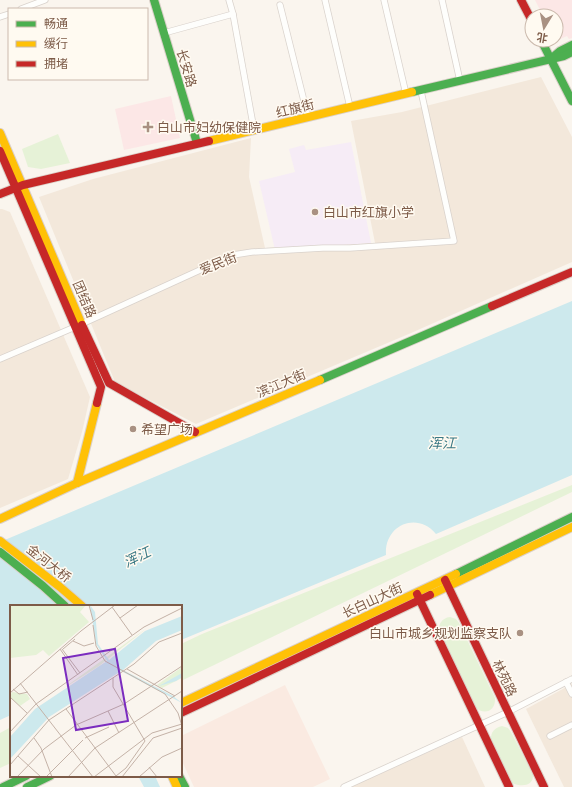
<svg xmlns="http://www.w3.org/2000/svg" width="572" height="787" font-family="Montserrat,'Noto Sans SC',sans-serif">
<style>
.residential{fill:#f3e8db}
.commercial{fill:#faeae1}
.education{fill:#f6ecf6}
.medical{fill:#fce7e6}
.green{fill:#e6f2d7}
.water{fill:#cde9ed}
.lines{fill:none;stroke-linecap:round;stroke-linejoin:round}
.street-casing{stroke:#d9d2cc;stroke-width:7}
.fast-casing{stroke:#dad0c9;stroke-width:10}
.slow-casing{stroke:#dad0c9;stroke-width:10}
.jam-casing{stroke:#dad0c9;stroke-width:10}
.street{stroke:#fefefc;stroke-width:5.5}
.fast{stroke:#4caf50;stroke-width:8}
.slow{stroke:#ffc107;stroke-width:8}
.jam{stroke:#c62828;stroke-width:8}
.poi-dot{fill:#a99182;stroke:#fffaf1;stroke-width:1.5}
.labels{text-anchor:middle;stroke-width:3;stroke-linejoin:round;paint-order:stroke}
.street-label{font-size:13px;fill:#7d5b48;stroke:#fffaf1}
.poi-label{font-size:13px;fill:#7d5b48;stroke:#fffaf1;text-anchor:start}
.water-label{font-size:14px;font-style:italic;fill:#397884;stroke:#fffaf1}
.inset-road{fill:none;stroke:#c4b2a7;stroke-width:1}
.view{fill:#7b2cbf;fill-opacity:0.15;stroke:#7b2cbf;stroke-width:2}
.inset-edge{fill:none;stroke:#7d5b48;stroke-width:2}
</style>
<rect width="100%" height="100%" fill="#faf5ee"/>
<g class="residential">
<polygon points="541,77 572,137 572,262 411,333 196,424 115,382 39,197 93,179 251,138 249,177 265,248 375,243 351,121 402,112"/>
<polygon points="0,209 2,209 10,212 90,397 82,432 68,479 0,508"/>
<polygon points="572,684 572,787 564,787 526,709"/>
<polygon points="462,737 485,787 350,787"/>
</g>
<polygon class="commercial" points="285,685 330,779 313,787 194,787 181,759 181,736"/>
<polygon class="education" points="351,142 371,243 275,250 259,181 295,172 289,149 304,145 306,150"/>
<g class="medical">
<polygon points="535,0 572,0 572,38 569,39 567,36 556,41 556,16 543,16"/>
<polygon points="171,96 180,138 124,150 115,109"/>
</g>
<g class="green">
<polygon points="58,134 70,163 41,169 28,167 22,149"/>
<polygon points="572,485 572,492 181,681 181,644 202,634"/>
<path d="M450,617L456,619L459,623L495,698C496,711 484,716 475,707L439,632C438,624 442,618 450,617Z"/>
<path d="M502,726L508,728L511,732L533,774C534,787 521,787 512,783L491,741C490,733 494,728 502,726Z"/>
<polygon points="11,727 11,763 0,768 0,733"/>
</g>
<g class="water">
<path d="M572,301V475L436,534C417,511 384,525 386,555L181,640V606H11V715L0,720V542Z"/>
<polygon points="138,776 155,776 160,787 144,787"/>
</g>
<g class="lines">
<defs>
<g id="street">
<polyline points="229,0 233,14 254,130"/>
<polyline points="325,0 350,107"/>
<polyline points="384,0 406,94"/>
<polyline points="442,0 460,81"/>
<polyline points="280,5 308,117"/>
<polyline points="21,9 45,0"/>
<polyline points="0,17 9,14"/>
<polyline points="164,33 233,14"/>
<polyline points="0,359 75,327 233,255 252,252 323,248 350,248 454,241 421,91"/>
<polyline points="566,682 572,694"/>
<polyline points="550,736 572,725"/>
<polyline points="344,787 508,712 572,679"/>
</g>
<g id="fast">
<polyline points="154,0 197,143"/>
<polyline points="541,40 572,101"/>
<polyline points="553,57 560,51 572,45"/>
<polyline points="412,92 564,56 572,52"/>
<polyline points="320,380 492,306"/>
<polyline points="0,552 43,586 65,606"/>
<polyline points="456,574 572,517"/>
<polyline points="179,776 185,787"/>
<polyline points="3,787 26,776"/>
<polyline points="27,787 50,776"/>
</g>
<g id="slow">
<polyline points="0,133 82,325"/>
<polyline points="209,141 412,92"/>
<polyline points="77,483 97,403"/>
<polyline points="0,519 77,483 320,380"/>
<polyline points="0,541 60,587 82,606"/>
<polyline points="430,595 572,527"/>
<polyline points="181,703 456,574"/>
<polyline points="172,776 177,787"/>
</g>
<g id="jam">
<polyline points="521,0 532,21"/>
<polyline points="0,151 101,387 97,403"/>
<polyline points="0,194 23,185 209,141"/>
<polyline points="492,306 572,272"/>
<polyline points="82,325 109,383 195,432"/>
<polyline points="445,580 544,787"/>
<polyline points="417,594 509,787"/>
<polyline points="181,713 430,595"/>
</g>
</defs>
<use href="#street" class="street-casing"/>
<use href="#fast" class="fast-casing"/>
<use href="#slow" class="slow-casing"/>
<use href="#jam" class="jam-casing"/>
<use href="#street" class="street"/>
<use href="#fast" class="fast"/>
<use href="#slow" class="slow"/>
<use href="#jam" class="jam"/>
</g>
<g class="poi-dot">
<path d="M146 121h4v4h4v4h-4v4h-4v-4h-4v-4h4z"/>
<circle cx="315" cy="212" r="4"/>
<circle cx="133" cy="429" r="4"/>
<circle cx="520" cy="633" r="4"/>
</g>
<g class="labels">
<g class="street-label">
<text transform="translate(187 68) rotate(73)" y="5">长安路</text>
<text transform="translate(295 108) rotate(-14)" y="5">红旗街</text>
<text transform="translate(218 263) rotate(-21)" y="5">爱民街</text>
<text transform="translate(85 299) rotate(67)" y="5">团结路</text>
<text transform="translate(281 383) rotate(-23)" y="5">滨江大街</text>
<text transform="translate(49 563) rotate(38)" y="5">金河大桥</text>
<text transform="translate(372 600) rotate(-25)" y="5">长白山大街</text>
<text transform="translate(505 678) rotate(64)" y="5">林苑路</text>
</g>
<g class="poi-label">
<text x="157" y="132">白山市妇幼保健院</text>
<text x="323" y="217">白山市红旗小学</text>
<text x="141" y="434">希望广场</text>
<text x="512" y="638" text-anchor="end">白山市城乡规划监察支队</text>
</g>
<g class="water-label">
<text x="442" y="448">浑江</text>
<text transform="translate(137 557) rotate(-26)" y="5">浑江</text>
</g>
</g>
<g transform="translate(10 605)">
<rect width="172" height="172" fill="#faf5ee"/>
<path d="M0,0H76L70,7L79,17L39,51L33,45L26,50L0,53ZM137,23L89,61L51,85ZM172,62V73L152,83L147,80ZM2,87L17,89L20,94L10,101L0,92Z" fill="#e6f2d7"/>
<path d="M80,0L85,7L88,39L99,55L135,26L172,11V25L146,36L113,65L163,91L172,98L111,66L39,112L0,154V132L25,104L97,56L86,39ZM172,68V72L166,76L149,81Z" fill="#cde9ed"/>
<path class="inset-road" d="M79,0L83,15M102,2L122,30M110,13L128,0M83,20L86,41L95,56L155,89L168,108L172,121M63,36L74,41L84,38M50,44L68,70M52,44L70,68M53,44L65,34M117,64L165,91M103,73V82L135,136M10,78L83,172M3,84L9,89L18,87M0,88L71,26L105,0M0,92L17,108M56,104L106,171M98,106L109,128M0,127L26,99L134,22L172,3M24,133L31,143L42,172M75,133L99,122M8,151L31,172M0,160L39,115L124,59L149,37L172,28M139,162L147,172M106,171L116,163L135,136M7,172L34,144L66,120L114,99L172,61M36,172L73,135M58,172L85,143L172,86M84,172L142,128L172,119M112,172L143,133L172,123M129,172L152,152L172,143"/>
<path class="view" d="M105,44L118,116L66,125L53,53Z"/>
<rect width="172" height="172" class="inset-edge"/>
</g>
<rect x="8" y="8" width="140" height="72" fill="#fffaf1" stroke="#cbbaad"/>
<rect x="16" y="21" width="20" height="6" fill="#4caf50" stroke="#cbbaad"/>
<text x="44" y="28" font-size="12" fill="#7d5b48">畅通</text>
<rect x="16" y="41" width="20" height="6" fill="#ffc107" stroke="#cbbaad"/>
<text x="44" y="48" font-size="12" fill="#7d5b48">缓行</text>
<rect x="16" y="61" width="20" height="6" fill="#c62828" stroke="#cbbaad"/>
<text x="44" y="68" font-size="12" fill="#7d5b48">拥堵</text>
<g transform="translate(544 28) rotate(190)"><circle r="19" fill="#fffaf1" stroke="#cbbaad"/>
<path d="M0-3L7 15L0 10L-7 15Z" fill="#a99182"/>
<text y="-6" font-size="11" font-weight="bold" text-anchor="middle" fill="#7d5b48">北</text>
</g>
</svg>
